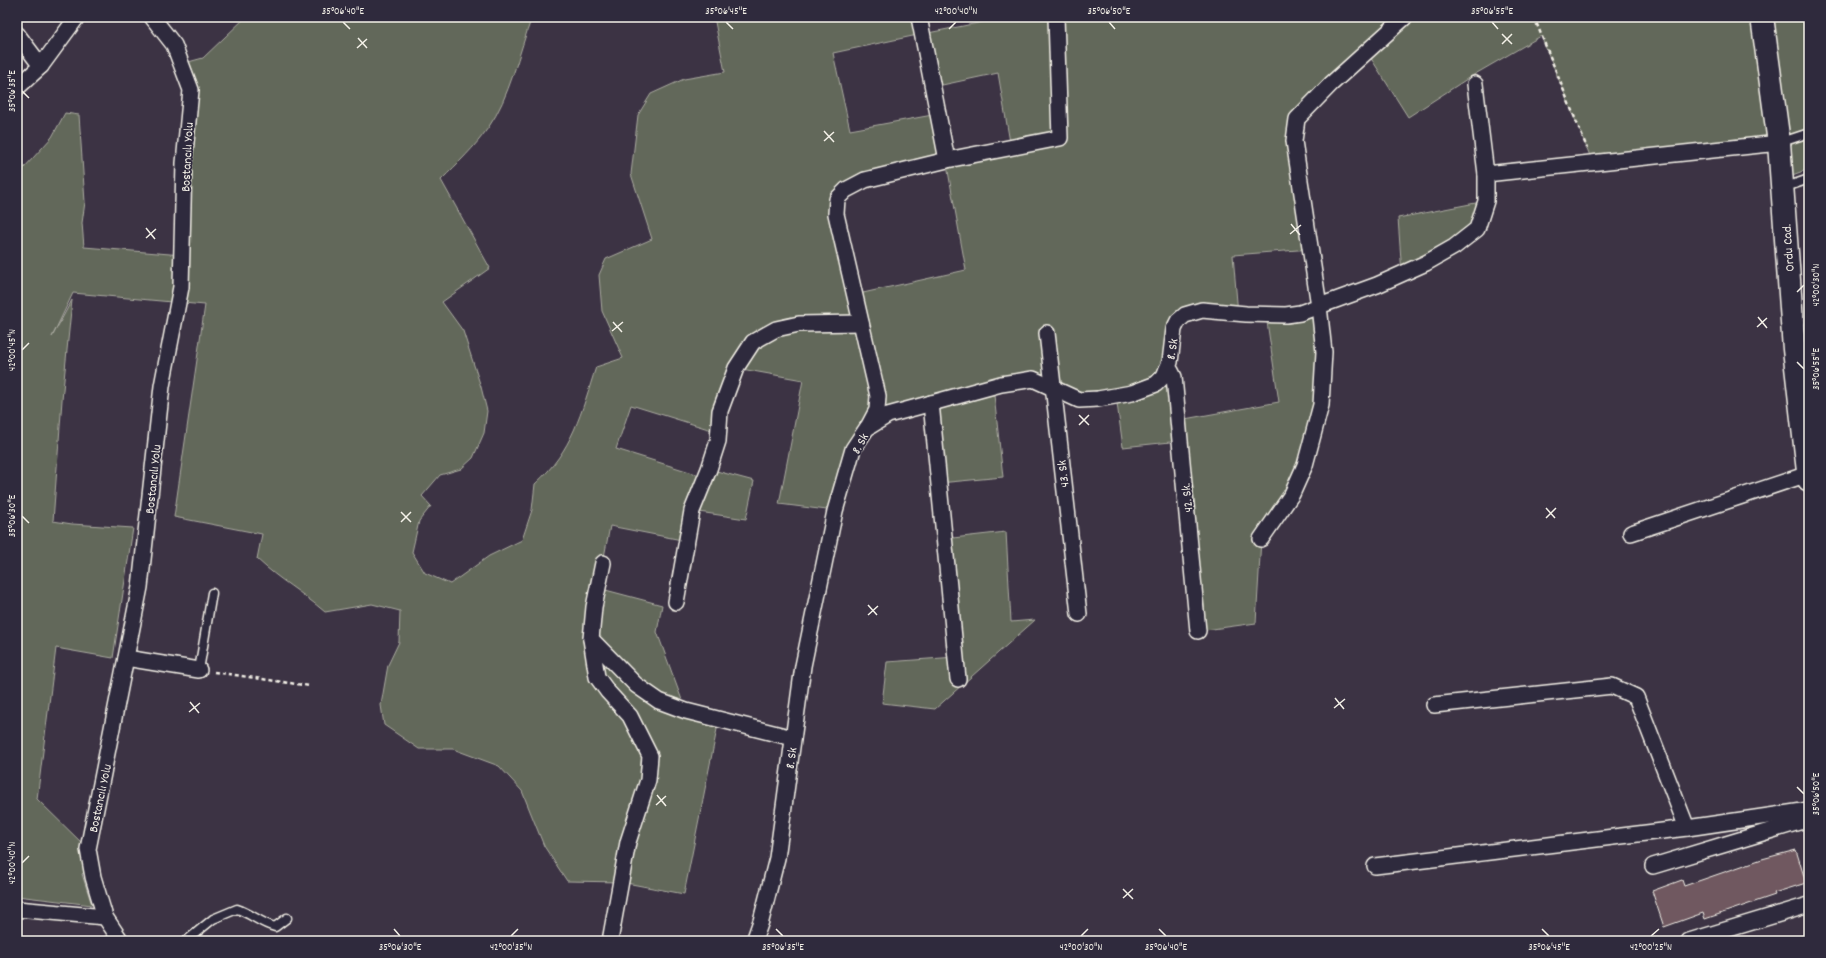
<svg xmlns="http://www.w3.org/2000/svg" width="1826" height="958" font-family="Dekko,sans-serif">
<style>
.green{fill:#62675a;stroke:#abaca1;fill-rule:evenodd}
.building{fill:#6f5861;stroke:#f4f1e8}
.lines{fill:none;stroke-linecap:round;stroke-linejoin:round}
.lane-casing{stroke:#f4f1e8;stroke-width:11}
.street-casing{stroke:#f4f1e8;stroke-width:18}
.secondary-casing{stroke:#f4f1e8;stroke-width:25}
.path{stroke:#f4f1e8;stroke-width:2.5;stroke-dasharray:4 3;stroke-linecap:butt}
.lane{stroke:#2f2a3d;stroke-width:8}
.street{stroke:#2f2a3d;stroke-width:15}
.secondary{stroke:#2f2a3d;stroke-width:22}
.ticks{fill:none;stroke:#f4f1e8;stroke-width:1.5}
.labels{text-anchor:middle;stroke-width:3.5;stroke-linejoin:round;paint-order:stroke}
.street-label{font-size:13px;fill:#f4f1e8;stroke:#2f2a3d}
.neatline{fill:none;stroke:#f4f1e8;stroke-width:1.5}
.ticks-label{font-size:10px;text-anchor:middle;fill:#f4f1e8}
</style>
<rect width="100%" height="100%" fill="#3c3344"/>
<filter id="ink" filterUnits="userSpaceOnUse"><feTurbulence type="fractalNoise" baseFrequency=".025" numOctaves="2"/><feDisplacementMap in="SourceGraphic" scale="8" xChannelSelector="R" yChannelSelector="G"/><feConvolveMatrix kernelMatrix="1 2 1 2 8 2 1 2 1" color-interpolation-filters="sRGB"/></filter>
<g filter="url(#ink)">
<g class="green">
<path d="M246,17H532C519,52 510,97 488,128C475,147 458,163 441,180L490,268L442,302L463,331L481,387L487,411L484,433L473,458L461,469L440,475L422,496L431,506L419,521L412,552L425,573L450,584L489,556L522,540L532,510L535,484C573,450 581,413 596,367L623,358L602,311L599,275L606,259L652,239L631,174L638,115L651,94L684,79L725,72L714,17H919L923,34L983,22V17H1809V169L1781,179L1779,144L1593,163L1541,36L1470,77L1408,117L1367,52L1297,119L1311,249L1233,255L1238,314L1202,310L1174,329L1179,420L1279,402L1266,315L1319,306L1324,352L1305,465L1261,539L1256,623L1198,631L1180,441L1123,447L1116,396L1098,399L1048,386H993L1003,477L939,483L931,404L867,428L835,511L779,504L803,380L736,368L718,432L631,405L616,449L706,477L709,469L754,481L746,519L692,511L687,541L610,526L598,588L662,605L657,632L686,711L719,719L684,894L621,882L567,881L544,846L522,791L499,766L453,749H419L384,725L381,705L388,665L399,642L400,611L372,604L325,612C303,593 278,579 257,559L262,534L174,517L205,305L73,293L52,337L72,300L62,400L53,521L72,524L133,528L113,658L56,648L37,799L88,849L91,867L82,874L92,905L17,896V164L23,169L52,137L65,113L79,115L85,202L82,223L84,247L182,255L191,90L181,64L203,58ZM922,34L933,87L998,73L1011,148L947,160L938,114L850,130L833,53ZM946,160L966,270L854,295L837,199L862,182L866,188Z"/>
<polygon points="1486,201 1477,229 1402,274 1398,218"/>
<polygon points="1006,532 1011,622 1035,620 935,709 882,703 887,662 956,657 944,539"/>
</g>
<polygon class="building" points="1796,850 1806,883 1774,893 1775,895 1705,919 1703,913 1664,927 1652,891 1682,880 1684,886 1762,859"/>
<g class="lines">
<defs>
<g id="lane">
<polyline points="1779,143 1809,133"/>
<polyline points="1783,188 1809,179"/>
<polyline points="1795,348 1809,345"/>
<polyline points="199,670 212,593"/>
<path d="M186,941L213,919L237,909C252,914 260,923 275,927L287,918"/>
</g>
<g id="street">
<polyline points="919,17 947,160"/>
<polyline points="17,34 41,66"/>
<polyline points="17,88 41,66 77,17"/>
<polyline points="1486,174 1779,143"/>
<polyline points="1047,333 1079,614"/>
<polyline points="1167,369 1171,371 1174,377 1198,631"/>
<polyline points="931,403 958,679"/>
<polyline points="868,427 877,410 878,396 836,214 837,199 846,190 865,180 947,160 1060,138 1056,17"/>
<polyline points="1631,533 1808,474"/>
<polyline points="1261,539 1292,494 1305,465 1321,405 1324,352 1319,306 1294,141 1297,119 1331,84 1405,17"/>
<polyline points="603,563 594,607 591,639 597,677 608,692 630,716 650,756 648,780 628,842 610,941"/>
<polyline points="676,602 692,511 709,469 718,441 720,411 736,368 753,342 776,329 799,324 861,323"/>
<polyline points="591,639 636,685 659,701 686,711 793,738"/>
<polyline points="126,658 199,670"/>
<polyline points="1434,705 1612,686 1636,697 1687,828"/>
<polyline points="1375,866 1687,828 1809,810"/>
<polyline points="1653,866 1809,819"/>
<polyline points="17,909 105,917"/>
<polyline points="121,941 105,917 93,877 88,849 140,587 162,386 181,287 184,163 191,90 174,45 152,17"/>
<polyline points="754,941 761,921 777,858 803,666 835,511 853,449 867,428 888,415 1001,384 1021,381 1033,379 1079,400 1098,399 1132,393 1156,384 1164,376 1170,362 1174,329 1178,321 1185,315 1202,310 1246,314 1286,315 1300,313 1377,285 1426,263 1454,247 1477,229 1486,201 1486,174 1475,84"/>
<polyline points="1689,941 1809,905"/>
</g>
<polyline id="secondary" points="1762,17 1779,143 1794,349 1809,480"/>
</defs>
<use href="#lane" class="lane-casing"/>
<use href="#street" class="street-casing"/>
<use href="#secondary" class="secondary-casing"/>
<g class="path">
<polyline points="1534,17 1587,148"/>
<polyline points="214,672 310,686"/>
</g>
<use href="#lane" class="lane"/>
<use href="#street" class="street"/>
<use href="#secondary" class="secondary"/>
</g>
</g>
<path class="ticks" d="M343,22L350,29M726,22L733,29M1109,22L1115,29M1492,22L1498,29M949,29L956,22M1502,34L1512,44M358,38L367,48M1502,44L1512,34M357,48L367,39M22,91L29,98M824,131L834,142M824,141L834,132M1291,224L1300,235M146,228L155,239M1290,234L1301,225M146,238L156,229M1797,292L1804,285M1758,317L1767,328M613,322L622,332M1757,327L1767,318M612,331L623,322M22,350L29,343M1797,362L1804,369M1079,415L1089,425M1079,425L1089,415M1546,508L1555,518M401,512L411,522M22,516L29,523M1546,518L1556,508M401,522L411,512M868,605L877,615M868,615L878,606M1335,698L1344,709M190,702L199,713M1334,708L1345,699M189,712L200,703M1797,787L1804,794M657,795L666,806M656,805L666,796M22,863L29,856M1123,889L1133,899M1123,898L1133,889M394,929L400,936M776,929L783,936M1159,929L1166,936M1542,929L1549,936M511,936L518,929M1081,936L1088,929M1651,936L1659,929"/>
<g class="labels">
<g class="street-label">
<text transform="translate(186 157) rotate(-87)" y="5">Bostancılı Yolu</text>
<text transform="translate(1787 248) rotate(-94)" y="5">Ordu Cad.</text>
<text transform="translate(1171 349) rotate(-81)" y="5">8. Sk</text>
<text transform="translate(859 443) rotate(-61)" y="5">8. Sk</text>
<text transform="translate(1062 474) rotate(-97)" y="5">43. Sk</text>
<text transform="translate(152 479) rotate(-84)" y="5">Bostancılı Yolu</text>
<text transform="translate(1186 498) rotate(-96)" y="5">42. Sk.</text>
<text transform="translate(790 758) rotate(-82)" y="5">8. Sk</text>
<text transform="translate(99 798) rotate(-78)" y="5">Bostancılı Yolu</text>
</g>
</g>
<rect width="1826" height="958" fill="none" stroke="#2f2a3d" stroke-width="44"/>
<rect x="22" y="22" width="1782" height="914" class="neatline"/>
<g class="ticks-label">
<text x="343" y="14">35°06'40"E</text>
<text x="726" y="14">35°06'45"E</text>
<text x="956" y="14">42°00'40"N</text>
<text x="1109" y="14">35°06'50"E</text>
<text x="1492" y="14">35°06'55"E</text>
<text transform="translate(11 91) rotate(-90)" y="4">35°06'35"E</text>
<text transform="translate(1815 285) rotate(-90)" y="4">42°00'30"N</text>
<text transform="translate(11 350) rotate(-90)" y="4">42°00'45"N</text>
<text transform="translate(1815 369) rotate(-90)" y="4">35°06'55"E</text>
<text transform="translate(11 516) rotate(-90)" y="4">35°06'30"E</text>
<text transform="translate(1815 794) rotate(-90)" y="4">35°06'50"E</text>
<text transform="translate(11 863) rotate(-90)" y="4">42°00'40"N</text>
<text x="400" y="950">35°06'30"E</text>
<text x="511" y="950">42°00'35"N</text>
<text x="783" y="950">35°06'35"E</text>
<text x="1081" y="950">42°00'30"N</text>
<text x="1166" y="950">35°06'40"E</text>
<text x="1549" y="950">35°06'45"E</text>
<text x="1651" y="950">42°00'25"N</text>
</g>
</svg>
